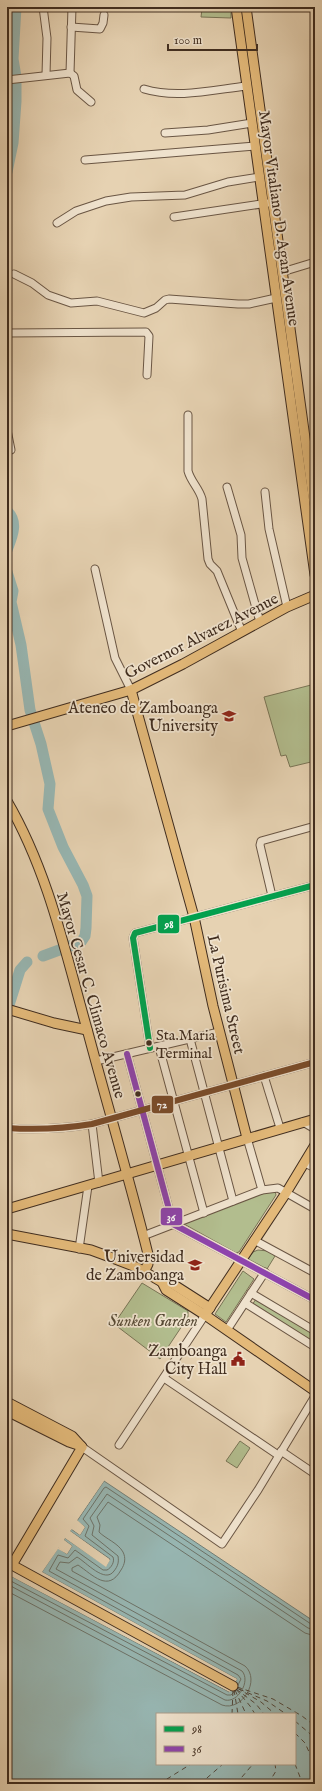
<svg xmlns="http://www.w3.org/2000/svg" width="322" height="1791" font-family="'IM FELL English',serif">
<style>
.green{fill:#b2bd8e;stroke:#797556}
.water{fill:#97b6b2;stroke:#747f77;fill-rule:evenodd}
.pier{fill:#e6d2b2}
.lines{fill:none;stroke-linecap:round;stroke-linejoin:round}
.shore{stroke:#6c7268;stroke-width:1}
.river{stroke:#97b6b2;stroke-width:11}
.ferry{stroke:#51483c;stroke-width:1;stroke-dasharray:5 4;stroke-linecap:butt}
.minor-casing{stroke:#6a5644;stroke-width:9}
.major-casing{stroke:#402d1f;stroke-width:11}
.minor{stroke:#efe2cd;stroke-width:7}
.major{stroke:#e3b979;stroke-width:9}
.bus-1-casing{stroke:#efe2cd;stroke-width:9}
.bus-2-casing{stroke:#efe2cd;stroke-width:9}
.bus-3-casing{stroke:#efe2cd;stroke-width:9}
.bus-1{stroke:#03a04e;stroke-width:6}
.bus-2{stroke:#8e44ad;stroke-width:6}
.bus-3{stroke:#7a4b2a;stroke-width:6}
.bus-dot{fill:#402d1f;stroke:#efe2cd;stroke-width:1.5}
.labels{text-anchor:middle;stroke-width:3.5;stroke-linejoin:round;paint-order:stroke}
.bus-label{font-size:15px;fill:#402d1f;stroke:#efe2cd;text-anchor:start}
.street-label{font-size:16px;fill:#402d1f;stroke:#efe2cd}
.poi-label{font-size:16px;fill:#402d1f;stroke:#efe2cd;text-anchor:end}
.park-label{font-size:16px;font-style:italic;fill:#574a35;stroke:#efe2cd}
.line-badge{stroke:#efe2cd;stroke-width:1.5}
.badge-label{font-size:11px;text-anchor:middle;font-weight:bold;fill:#fff}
</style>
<rect width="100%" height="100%" fill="#e6d2b2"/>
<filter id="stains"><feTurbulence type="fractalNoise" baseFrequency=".005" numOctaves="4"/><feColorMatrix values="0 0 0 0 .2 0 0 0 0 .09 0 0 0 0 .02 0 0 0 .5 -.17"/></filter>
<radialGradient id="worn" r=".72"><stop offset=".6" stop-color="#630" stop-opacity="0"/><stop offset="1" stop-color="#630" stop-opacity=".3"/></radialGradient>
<g class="green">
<polygon points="202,9 231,10 231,18 201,17"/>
<polygon points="315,684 315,761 290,767 286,755 281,756 264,697"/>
<polygon points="269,1190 275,1191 276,1195 239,1252 236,1253 184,1224"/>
<polygon points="258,1250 268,1251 275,1256 267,1269 248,1259 253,1252"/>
<polygon points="243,1271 254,1279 226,1322 215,1314"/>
<polygon points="142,1283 188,1311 188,1317 160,1359 114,1324"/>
<polygon points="256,1299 315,1334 315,1344 252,1305"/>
<polygon points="240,1441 250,1448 237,1468 226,1461"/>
</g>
<path class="water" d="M104,1481L315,1622V1784H7V1574L229,1692L237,1679L42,1572L58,1548L67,1554L72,1546L64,1540L65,1538L106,1566L110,1559L70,1531L71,1529L80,1535L85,1527L77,1521ZM157,1714H295V1764H157Z"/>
<polygon class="pier" points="102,1480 104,1481 77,1520 85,1527 80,1535 72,1529 70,1531 110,1560 106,1567 65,1538 64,1540 72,1546 67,1554 58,1549 42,1572 237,1679 230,1692 7,1574 8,1572 229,1689 234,1680 40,1573 57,1547 66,1551 69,1546 62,1541 65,1536 105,1564 108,1560 68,1531 72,1527 79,1532 83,1527 75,1522 75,1520"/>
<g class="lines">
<g class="shore">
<polyline points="7,1579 227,1695 231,1695 235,1691"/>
<path d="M7,1584L225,1700C238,1703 251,1681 242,1671L56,1569L60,1562L69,1563L77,1557C86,1562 105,1584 114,1571C118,1566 119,1562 118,1556L92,1535L94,1526L90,1518L107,1494L308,1628L315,1630"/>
<path d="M7,1591L222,1705C242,1712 261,1680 245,1666L72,1571V1568L78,1565C93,1575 108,1593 121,1570C125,1564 126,1558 123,1552C118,1543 106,1539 99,1532L100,1525L97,1517L108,1502L305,1633L315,1636"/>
<path d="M238,1685L241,1679L238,1675L49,1571L58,1555L68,1558L75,1550L103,1570H107C111,1568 115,1562 113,1557L85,1536L89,1526L83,1519L104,1488L106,1487L311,1624L315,1625"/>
</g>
<g class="river">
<polyline points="7,172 13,143 16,101 16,77 13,59 16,7"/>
<path d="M7,511C19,522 12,537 7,550"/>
<polyline points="7,572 13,591 11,602 21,645 30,710 41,744 50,784 48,809 63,847 83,885 87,896 86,928 85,936 81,942 43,956"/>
<polyline points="9,1005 20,970 27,962"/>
</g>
<g class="ferry">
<polyline points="237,1687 273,1699 302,1716 315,1726"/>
<polyline points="237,1688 261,1702 275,1714"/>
<polyline points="236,1689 256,1704 264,1714"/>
<polyline points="236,1689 250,1706 255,1714"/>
<polyline points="239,1689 267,1701 286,1714"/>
<polyline points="234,1690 238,1714"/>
<polyline points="235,1690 246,1714"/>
<polyline points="232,1714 233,1690"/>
<polyline points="295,1721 315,1738"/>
<polyline points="295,1733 305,1743 315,1765"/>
<polyline points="295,1764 300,1777 297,1784"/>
<polyline points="159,1784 191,1764"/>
<polyline points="200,1784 223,1764"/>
<polyline points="236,1784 253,1764"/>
<polyline points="268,1784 276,1771 275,1764"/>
</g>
<defs>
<g id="minor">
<polyline points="43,7 47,38 46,75"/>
<polyline points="71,27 100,29 103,23 104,15"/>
<polyline points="70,73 72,7"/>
<polyline points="7,80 70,73 74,76 77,90 91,102"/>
<path d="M144,89C177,99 212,90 246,86"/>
<polyline points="165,133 208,130 252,123"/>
<polyline points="85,160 255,146"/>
<polyline points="174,217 268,203"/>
<polyline points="57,223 76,211 106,201 131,197 185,195 228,182 259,177"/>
<polyline points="282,272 315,262"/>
<polyline points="14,274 32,283 48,295 71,303 97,301 144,313 156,308 165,300 169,299 238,304 249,304 276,298"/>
<polyline points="7,333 146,332 149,336 147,375"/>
<path d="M188,415V471C191,482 199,488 202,499L208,559L210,564L217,571L242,632"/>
<polyline points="7,430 11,450"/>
<polyline points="227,487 241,535 242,558 260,622"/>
<polyline points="265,492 269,529 287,607"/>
<polyline points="95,569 115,658 131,690"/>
<polyline points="272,896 260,845 261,841 315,826"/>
<polyline points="190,1039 233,1201"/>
<polyline points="159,1047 204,1213"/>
<polyline points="150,1048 133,938 135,933 315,885"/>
<polyline points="127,1054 173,1224 315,1300"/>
<polyline points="96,1061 219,1032"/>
<polyline points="264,1076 280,1128"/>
<polyline points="303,1122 315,1129"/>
<polyline points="92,1124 99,1183"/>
<path d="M7,1128C37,1130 62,1129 92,1124L315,1062"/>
<polyline points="247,1138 262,1190"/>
<polyline points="305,1163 315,1168"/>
<polyline points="143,1236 262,1190 278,1188 315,1209"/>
<polyline points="254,1240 315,1273"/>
<polyline points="79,1249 88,1186"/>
<polyline points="251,1293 315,1331"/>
<polyline points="245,1303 315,1347"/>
<polyline points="227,1330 265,1272"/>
<polyline points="164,1378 278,1455"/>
<polyline points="119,1445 205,1315"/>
<polyline points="82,1447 222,1544 258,1490 315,1396"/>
<polyline points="281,1451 315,1474"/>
</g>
<g id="major">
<polyline points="236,7 315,575"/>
<polyline points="246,7 315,511"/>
<polyline points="131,690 194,917 213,1006 247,1138"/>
<polyline points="7,726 131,690 183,664 287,607 315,595"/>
<path d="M7,801C48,871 65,951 87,1029C107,1104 129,1178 148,1254V1264L144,1272"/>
<polyline points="7,1009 54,1023 87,1030"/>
<polyline points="7,1209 315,1119"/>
<polyline points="7,1234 91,1250 110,1257 136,1267 162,1282 171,1283 210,1308"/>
<polyline points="162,1282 166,1290 205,1315 315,1391"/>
<polyline points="205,1315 286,1193 315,1145"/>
<polyline points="7,1402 72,1436 82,1447"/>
<polyline points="7,1411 69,1442 81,1446"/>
<polyline points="82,1447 12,1565 233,1686"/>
</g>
</defs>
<use href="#minor" class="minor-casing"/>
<use href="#major" class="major-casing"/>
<use href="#minor" class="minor"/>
<use href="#major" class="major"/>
<defs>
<polyline id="bus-1" points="150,1048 133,938 135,933 315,885"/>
<polyline id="bus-2" points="127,1054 173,1224 315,1300"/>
<path id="bus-3" d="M7,1128C37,1130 62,1129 92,1124L315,1062"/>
</defs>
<use href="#bus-1" class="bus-1-casing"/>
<use href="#bus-2" class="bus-2-casing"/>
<use href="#bus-3" class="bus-3-casing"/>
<use href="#bus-1" class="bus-1"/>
<use href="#bus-2" class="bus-2"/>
<use href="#bus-3" class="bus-3"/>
</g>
<defs>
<symbol id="university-bare" viewBox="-9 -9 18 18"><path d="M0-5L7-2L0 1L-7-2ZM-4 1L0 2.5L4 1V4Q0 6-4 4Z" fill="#8f2418" stroke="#efe2cd" stroke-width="2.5" paint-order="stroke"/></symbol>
<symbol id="civic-bare" viewBox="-9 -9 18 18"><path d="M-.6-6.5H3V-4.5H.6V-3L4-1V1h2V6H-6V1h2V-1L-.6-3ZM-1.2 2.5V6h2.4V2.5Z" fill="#8f2418" stroke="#efe2cd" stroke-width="2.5" paint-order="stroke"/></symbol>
</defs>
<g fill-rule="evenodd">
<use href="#university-bare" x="219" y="706" width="20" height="20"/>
<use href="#university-bare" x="185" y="1255" width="20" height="20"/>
<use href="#civic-bare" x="228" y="1349" width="20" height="20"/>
</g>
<g class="bus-dot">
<circle cx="149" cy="1043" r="3.5"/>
<circle cx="138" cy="1094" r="3.5"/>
</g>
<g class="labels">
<g class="bus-label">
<text x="156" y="1040">Sta.Maria<tspan x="156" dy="18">Terminal</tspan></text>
</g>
<g class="street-label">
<text transform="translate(280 218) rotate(82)" y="6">Mayor Vitaliano D. Agan Avenue</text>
<text transform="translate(201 635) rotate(-27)" y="6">Governor Alvarez Avenue</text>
<text transform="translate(227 994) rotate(77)" y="6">La Purisima Street</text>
<text transform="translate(92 995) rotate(74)" y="6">Mayor Cesar C. Climaco Avenue</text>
</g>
<g class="poi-label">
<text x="218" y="713">Ateneo de Zamboanga<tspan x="218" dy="18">University</tspan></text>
<text x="184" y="1262">Universidad<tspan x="184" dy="18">de Zamboanga</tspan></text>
<text x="227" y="1356">Zamboanga<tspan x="227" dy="18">City Hall</tspan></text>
</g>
<g class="park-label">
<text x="153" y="1326">Sunken Garden</text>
</g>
</g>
<g class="line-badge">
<rect x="157" y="914" width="23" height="20" rx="4" fill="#03a04e"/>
<rect x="151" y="1095" width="23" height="19" rx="4" fill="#7a4b2a"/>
<rect x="160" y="1207" width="23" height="19" rx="4" fill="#8e44ad"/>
</g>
<g class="badge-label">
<text x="169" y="928">98</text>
<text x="162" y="1108">72</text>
<text x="171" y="1221">36</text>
</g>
<rect width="322" height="1791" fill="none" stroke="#e6d2b2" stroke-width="24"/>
<rect x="8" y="8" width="306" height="1775" fill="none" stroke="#402d1f" stroke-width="2"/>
<rect x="12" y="12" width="298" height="1767" fill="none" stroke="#402d1f"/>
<rect x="156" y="1713" width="140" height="52" fill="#efe2cd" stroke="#a99a87"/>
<rect x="164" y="1726" width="20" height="6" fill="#03a04e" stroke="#a99a87"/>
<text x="192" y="1733" font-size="12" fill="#402d1f">98</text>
<rect x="164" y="1746" width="20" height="6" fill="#8e44ad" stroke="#a99a87"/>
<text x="192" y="1753" font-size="12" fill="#402d1f">36</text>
<path d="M168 44v6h89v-6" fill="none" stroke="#402d1f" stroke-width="2"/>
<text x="174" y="44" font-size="12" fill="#402d1f" stroke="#efe2cd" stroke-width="3" paint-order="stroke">100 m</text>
<rect width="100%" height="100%" filter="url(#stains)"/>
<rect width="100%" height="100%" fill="url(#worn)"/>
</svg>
